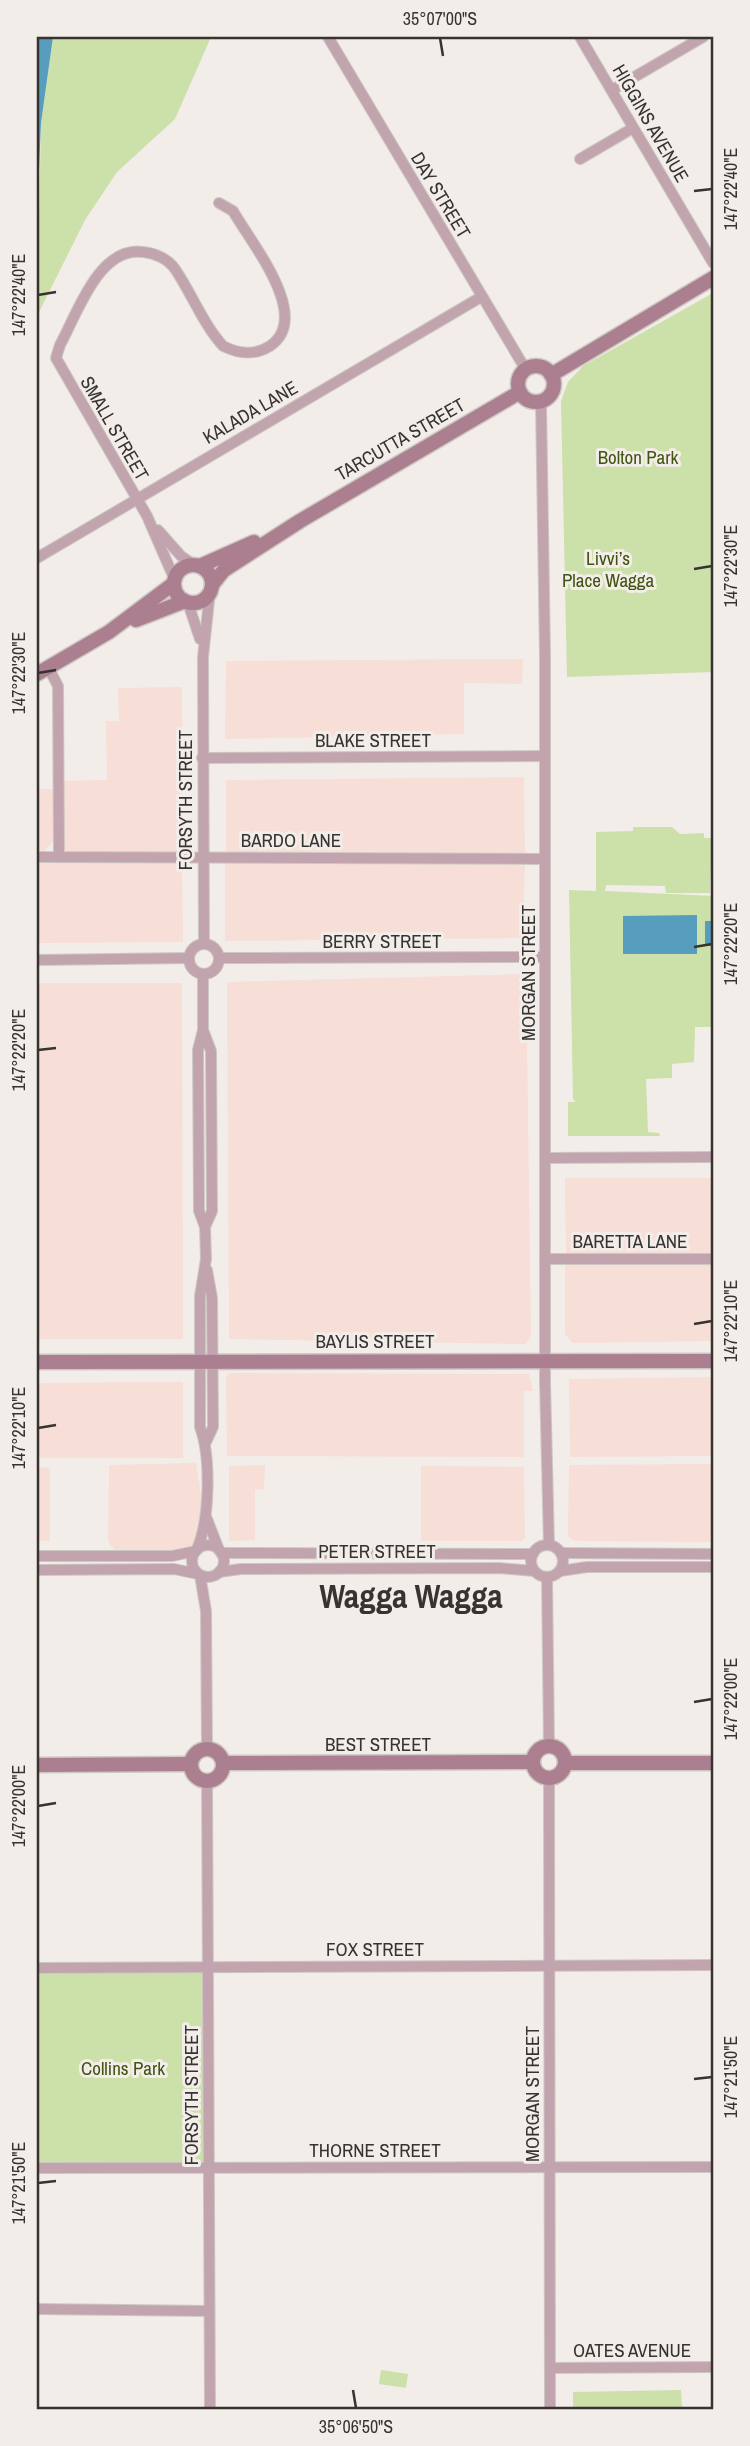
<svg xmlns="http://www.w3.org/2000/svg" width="750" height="2446" font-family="'Archivo Narrow',sans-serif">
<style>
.commercial{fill:#f7ded6}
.green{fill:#cce0a9}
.water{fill:#579ebe}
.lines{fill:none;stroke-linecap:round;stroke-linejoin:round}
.street-casing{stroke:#cdc8c4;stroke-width:12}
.secondary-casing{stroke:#cdc8c4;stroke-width:17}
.street{stroke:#c2a4af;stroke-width:10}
.secondary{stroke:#ab7f90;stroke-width:14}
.ticks{fill:none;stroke:#363332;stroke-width:2.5}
.labels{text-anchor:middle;stroke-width:6;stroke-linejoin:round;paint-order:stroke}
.street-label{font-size:19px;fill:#363332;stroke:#f3ede9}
.park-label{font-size:19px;fill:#415411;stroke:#f3ede9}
.town-label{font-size:33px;font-weight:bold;fill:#363332;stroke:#f3ede9}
.neatline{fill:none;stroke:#363332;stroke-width:2.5}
.ticks-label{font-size:18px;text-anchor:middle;fill:#363332}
</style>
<rect width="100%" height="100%" fill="#f3ede9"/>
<g class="commercial">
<polygon points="523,659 522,684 464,683 464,734 225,739 226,661"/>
<polygon points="182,687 183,844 178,852 64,852 61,843 63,781 107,780 106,721 119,721 118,688"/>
<polygon points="524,777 525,855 226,855 226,780"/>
<polygon points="37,789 54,789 54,840 44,851 37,851"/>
<polygon points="182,862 183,942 37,943 37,863"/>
<polygon points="225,862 525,863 523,938 225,941"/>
<polygon points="526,974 531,1336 526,1344 229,1339 227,982"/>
<polygon points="37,983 182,983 183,1339 37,1339"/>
<polygon points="565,1178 713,1178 713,1254 566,1255"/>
<polygon points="565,1262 713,1262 713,1341 573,1343 565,1334"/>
<polygon points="230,1373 529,1374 533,1391 524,1391 524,1457 227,1456 226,1377"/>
<polygon points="713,1377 713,1456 570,1457 569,1379"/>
<polygon points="183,1382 183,1458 37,1458 37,1383"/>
<polygon points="196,1463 204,1515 194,1549 181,1553 116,1552 108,1541 109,1465"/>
<polygon points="713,1464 713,1542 574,1541 568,1536 569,1465"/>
<polygon points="265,1465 264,1489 255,1490 255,1540 229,1541 229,1466"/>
<polygon points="421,1466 524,1467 525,1538 522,1541 421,1541"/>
<polygon points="37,1467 50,1468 50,1541 37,1541"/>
</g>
<g class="green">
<polygon points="53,37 211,37 175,119 117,172 85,220 37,316 41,123"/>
<polygon points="713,293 713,672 567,677 561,401 568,382 583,366"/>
<polygon points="633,827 672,827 680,834 704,833 704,838 711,838 713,865 711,866 710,893 666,893 665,886 606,885 605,891 713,896 713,1027 695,1027 694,1062 672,1064 672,1078 646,1079 648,1132 659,1133 660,1136 568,1136 568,1102 576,1102 573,1099 569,890 596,891 596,832 633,831"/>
<polygon points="208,1967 209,2168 37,2168 37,1968"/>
<polygon points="381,2370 408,2374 406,2388 379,2384"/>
<polygon points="681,2390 682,2409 573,2409 573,2392"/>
</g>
<g class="water">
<polygon points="37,37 53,37 41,123 37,216"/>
<polygon points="697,915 697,954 623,954 623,916"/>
<rect x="705" y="921" width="8" height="25"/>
</g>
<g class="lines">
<defs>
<g id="street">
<polyline points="328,37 526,370"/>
<polyline points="580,37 713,263"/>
<polyline points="612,90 703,37"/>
<polyline points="580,159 633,128"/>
<polyline points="541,402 545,655 545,1382 549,1545"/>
<polyline points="158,530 181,556 194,565"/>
<polyline points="37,558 481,297"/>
<path d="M174,578L147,516L56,358L60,345C78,312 99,246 143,252C155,253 168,259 175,269C192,294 203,324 223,346C239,354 254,356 270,346C313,317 251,243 233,211L219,203"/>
<polyline points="188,603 200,639"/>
<polyline points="48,667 58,686 59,857"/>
<polyline points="202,758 545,756"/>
<polyline points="37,857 545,859"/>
<polyline points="204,943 203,657 210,591"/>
<circle cx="204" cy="959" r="15"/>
<polyline points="220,958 545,957"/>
<polyline points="37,960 189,958"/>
<polyline points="203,974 203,1030 198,1050 199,1211 205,1227"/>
<polyline points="546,1158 713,1157"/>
<polyline points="546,1259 713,1259"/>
<polyline points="206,1442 213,1427 212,1298 207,1270"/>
<polyline points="207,1519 219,1550"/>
<circle cx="547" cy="1561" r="16"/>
<circle cx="208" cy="1561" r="16"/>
<path d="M197,1549C210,1519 211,1457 200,1427V1296L206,1259L205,1227L212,1211L211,1051L203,1030"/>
<polyline points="221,1553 533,1554"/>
<polyline points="561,1553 713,1554"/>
<polyline points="37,1556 172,1556 196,1551"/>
<polyline points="37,1570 174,1569 198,1574"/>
<polyline points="560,1571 587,1567 713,1567"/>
<polyline points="219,1572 241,1569 499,1568 534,1571"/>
<polyline points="200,1575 206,1611 207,1748"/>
<polyline points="547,1577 549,1746"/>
<polyline points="549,1778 550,2409"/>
<polyline points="207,1781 210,2409"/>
<polyline points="37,1968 713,1965"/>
<polyline points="37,2168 713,2167"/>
<polyline points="37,2309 209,2311"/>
<polyline points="550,2368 713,2367"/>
</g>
<g id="secondary">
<circle cx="536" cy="384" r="18"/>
<polyline points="551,375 713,278"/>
<circle cx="193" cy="584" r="19"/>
<polyline points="200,566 254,542"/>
<polyline points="212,585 224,570 300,521 520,392"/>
<polyline points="136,620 185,601"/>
<polyline points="37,674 109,632 173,584"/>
<polyline points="37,1362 713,1361"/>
<circle cx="549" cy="1762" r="16"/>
<circle cx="207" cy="1765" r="16"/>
<polyline points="223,1763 533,1762"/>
<polyline points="565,1763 713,1763"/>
<polyline points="37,1765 190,1764"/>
</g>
</defs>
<use href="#street" class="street-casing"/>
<use href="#secondary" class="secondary-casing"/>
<use href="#street" class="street"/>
<use href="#secondary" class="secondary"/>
</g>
<path class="ticks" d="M440,38L443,56M694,191L712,189M38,295L56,292M694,569L712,566M38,673L56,670M694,947L712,944M38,1050L56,1048M694,1324L712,1321M38,1428L56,1425M694,1702L712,1699M38,1806L56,1803M694,2079L712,2077M38,2183L56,2181M353,2390L356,2408"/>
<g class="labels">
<g class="street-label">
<text transform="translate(651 123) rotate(60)" y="7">HIGGINS AVENUE</text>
<text transform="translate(441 195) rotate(59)" y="7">DAY STREET</text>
<text transform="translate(250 412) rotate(-30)" y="7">KALADA LANE</text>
<text transform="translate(115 428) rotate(60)" y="7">SMALL STREET</text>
<text transform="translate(400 439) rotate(-30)" y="7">TARCUTTA STREET</text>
<text x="373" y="747">BLAKE STREET</text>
<text transform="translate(185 800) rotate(-90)" y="7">FORSYTH STREET</text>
<text x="291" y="847">BARDO LANE</text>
<text x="382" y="948">BERRY STREET</text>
<text transform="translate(528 973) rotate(-90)" y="7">MORGAN STREET</text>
<text x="630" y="1248">BARETTA LANE</text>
<text x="375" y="1348">BAYLIS STREET</text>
<text x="377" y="1558">PETER STREET</text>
<text x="378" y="1751">BEST STREET</text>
<text x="375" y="1956">FOX STREET</text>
<text transform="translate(532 2094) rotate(-90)" y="7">MORGAN STREET</text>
<text transform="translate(191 2095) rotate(-90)" y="7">FORSYTH STREET</text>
<text x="375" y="2157">THORNE STREET</text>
<text x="632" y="2357">OATES AVENUE</text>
</g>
<g class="park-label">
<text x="638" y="464">Bolton Park</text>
<text x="608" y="565">Livvi’s<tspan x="608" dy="22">Place Wagga</tspan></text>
<text x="123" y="2075">Collins Park</text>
</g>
<g class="town-label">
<text x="411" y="1608">Wagga Wagga</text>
</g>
</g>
<rect width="750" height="2446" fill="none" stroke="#f3ede9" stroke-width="77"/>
<rect x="38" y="38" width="674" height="2370" class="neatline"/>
<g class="ticks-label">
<text x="440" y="25">35°07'00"S</text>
<text transform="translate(731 189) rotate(-90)" y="6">147°22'40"E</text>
<text transform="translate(19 295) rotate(-90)" y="6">147°22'40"E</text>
<text transform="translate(731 566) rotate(-90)" y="6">147°22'30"E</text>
<text transform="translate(19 673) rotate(-90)" y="6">147°22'30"E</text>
<text transform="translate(731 944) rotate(-90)" y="6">147°22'20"E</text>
<text transform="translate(19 1050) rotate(-90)" y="6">147°22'20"E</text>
<text transform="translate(731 1321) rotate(-90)" y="6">147°22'10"E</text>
<text transform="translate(19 1428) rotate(-90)" y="6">147°22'10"E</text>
<text transform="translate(731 1699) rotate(-90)" y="6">147°22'00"E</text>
<text transform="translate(19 1806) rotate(-90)" y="6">147°22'00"E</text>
<text transform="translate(731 2077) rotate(-90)" y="6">147°21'50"E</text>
<text transform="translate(19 2183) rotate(-90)" y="6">147°21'50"E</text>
<text x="356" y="2433">35°06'50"S</text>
</g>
</svg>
